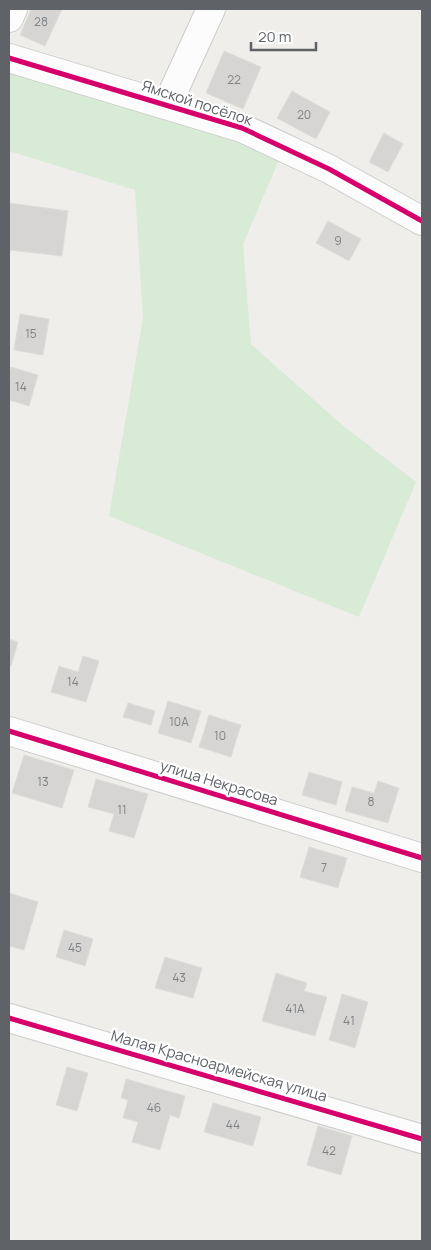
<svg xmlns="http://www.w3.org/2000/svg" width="431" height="1250" font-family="Manrope,sans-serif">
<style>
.green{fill:#d8ebd6}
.building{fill:#d6d5d3;stroke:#deddd9}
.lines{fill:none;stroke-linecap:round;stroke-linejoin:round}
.minor-casing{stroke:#cbcccc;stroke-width:30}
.minor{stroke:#fdfcfc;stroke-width:28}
.cycleway-casing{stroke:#fff;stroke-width:8}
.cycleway{stroke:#d6006c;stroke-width:5}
.labels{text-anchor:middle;stroke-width:4.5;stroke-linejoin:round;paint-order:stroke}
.number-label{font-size:12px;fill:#7e8184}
.street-label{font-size:15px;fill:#5f6368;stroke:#fff}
</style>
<rect width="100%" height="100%" fill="#efeeea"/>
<polygon class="green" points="9,73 234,141 279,160 243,244 251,344 341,424 416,482 359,617 109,516 143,318 135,190 9,151"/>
<g class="building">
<polygon points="31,9 62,9 45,46 20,35"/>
<polygon points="224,51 261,67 243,109 206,93"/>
<polygon points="292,91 330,112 316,139 277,118"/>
<polygon points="384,133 403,144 388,172 369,162"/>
<polygon points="9,203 68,211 62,256 9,250"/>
<polygon points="328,221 361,239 349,261 316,243"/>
<polygon points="20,314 49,319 43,355 14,350"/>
<polygon points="11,367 38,375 29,406 9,400 9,374"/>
<polygon points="9,639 18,642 11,666 9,666"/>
<polygon points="83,656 99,661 86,702 51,692 59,666 78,672"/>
<polygon points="168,701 201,711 191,743 158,733"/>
<polygon points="128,703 155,711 151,725 123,717"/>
<polygon points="209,715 241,725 231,757 199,747"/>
<polygon points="24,755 74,770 62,808 12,793"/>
<polygon points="309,772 342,782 336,805 302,795"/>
<polygon points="96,779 148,794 134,838 109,831 114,814 88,807"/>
<polygon points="378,781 399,788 388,823 345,811 352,787 374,793"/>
<polygon points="309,847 347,858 338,888 300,877"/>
<polygon points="9,893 38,902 24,950 9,946"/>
<polygon points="64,930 93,939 85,966 56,957"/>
<polygon points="165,957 202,968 193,998 155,988"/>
<polygon points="276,973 307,983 304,991 327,997 315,1036 262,1021"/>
<polygon points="342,994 368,1002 355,1048 329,1040"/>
<polygon points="67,1067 88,1073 77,1111 56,1105"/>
<polygon points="126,1079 185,1096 179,1118 170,1115 160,1150 132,1142 138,1122 123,1118 128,1100 121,1098"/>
<polygon points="213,1103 261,1117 253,1146 204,1132"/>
<polygon points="318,1126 352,1136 341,1175 307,1165"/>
</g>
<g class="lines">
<defs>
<g id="minor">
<polyline points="9,18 13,9"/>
<polyline points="9,58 242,128 329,169 422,221"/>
<polyline points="167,105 211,9"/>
<polyline points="9,731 422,858"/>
<polyline points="9,1018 422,1139"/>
</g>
</defs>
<use href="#minor" class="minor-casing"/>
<use href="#minor" class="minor"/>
<defs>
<g id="cycleway">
<polyline points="9,58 242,128 329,169 422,221"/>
<polyline points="9,731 422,858"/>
<polyline points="9,1018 422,1139"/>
</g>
</defs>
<use href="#cycleway" class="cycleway-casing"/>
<use href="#cycleway" class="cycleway"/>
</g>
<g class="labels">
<g class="number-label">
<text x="41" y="26">28</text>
<text x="234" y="84">22</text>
<text x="304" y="119">20</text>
<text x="338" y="245">9</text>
<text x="31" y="338">15</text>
<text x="21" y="391">14</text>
<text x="73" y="686">14</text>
<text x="179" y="726">10А</text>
<text x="220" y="740">10</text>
<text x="43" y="786">13</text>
<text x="371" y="806">8</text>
<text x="122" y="814">11</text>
<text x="324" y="872">7</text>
<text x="75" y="952">45</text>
<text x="179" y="982">43</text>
<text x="295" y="1013">41А</text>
<text x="349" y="1025">41</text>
<text x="154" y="1112">46</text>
<text x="233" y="1129">44</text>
<text x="329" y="1155">42</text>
</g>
<g class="street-label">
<text transform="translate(197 103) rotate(18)" y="5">Ямской посёлок</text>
<text transform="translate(219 783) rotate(17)" y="5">улица Некрасова</text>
<text transform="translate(219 1066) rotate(16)" y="5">Малая Красноармейская улица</text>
</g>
</g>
<rect width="431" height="1250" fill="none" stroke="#5f6368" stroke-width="20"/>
<path d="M251 42v8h65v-8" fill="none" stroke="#5f6368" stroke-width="2.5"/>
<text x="258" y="42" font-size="15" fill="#5f6368" stroke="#ffffff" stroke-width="4" paint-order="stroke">20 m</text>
</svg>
